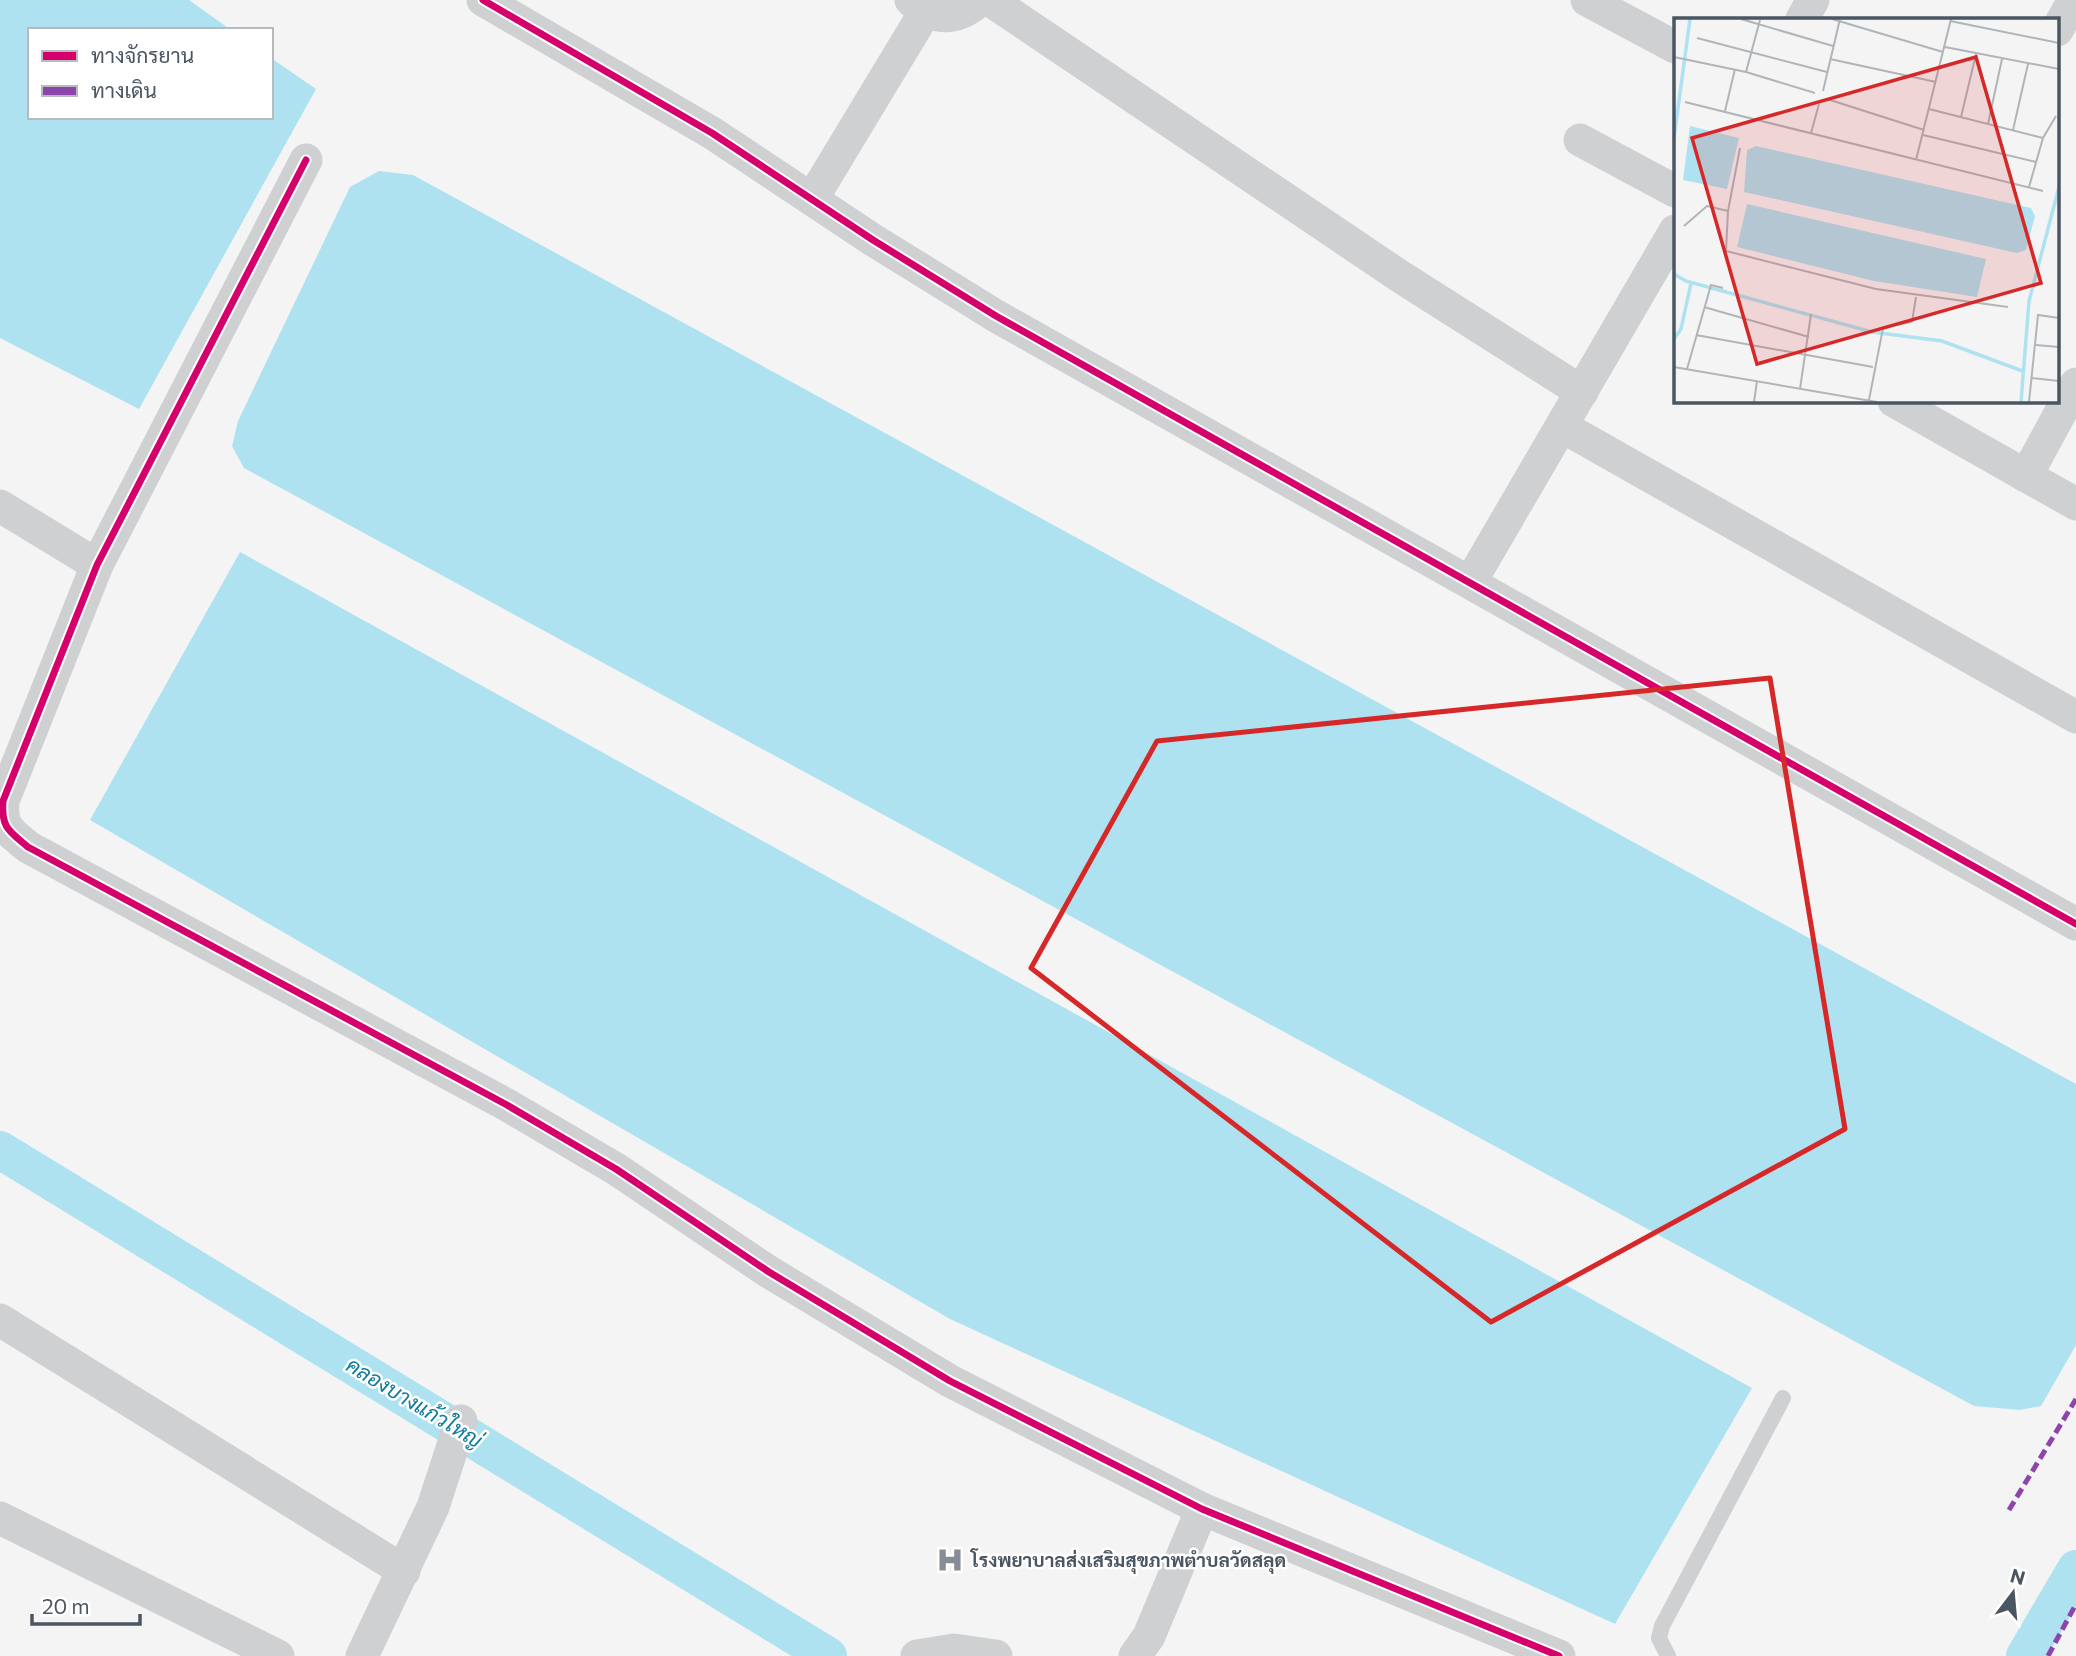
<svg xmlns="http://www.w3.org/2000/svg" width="2076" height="1656" font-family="Commissioner,Sarabun,sans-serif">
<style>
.water{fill:#aee2f0}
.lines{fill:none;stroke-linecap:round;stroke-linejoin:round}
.canal{stroke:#aee2f0;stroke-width:38}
.service{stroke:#ced0d2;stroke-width:16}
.minor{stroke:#ced0d2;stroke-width:33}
.quiet{stroke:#8e44ad;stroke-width:5;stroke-dasharray:10 5;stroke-linecap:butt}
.cycleway-casing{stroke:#fff;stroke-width:11}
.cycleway{stroke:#d6006c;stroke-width:7}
.marked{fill:none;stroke:#d62828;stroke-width:5;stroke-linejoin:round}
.labels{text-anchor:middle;stroke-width:5;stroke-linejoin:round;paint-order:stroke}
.poi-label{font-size:19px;font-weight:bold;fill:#4a5661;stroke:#fff;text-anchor:start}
.water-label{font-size:21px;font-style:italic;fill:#0c7c9b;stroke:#fff}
.inset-river{fill:none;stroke:#aee2f0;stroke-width:3.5}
.inset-road{fill:none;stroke:#b0b5b9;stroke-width:2}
.view{fill:#d62828;fill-opacity:0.15;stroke:#d62828;stroke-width:3.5}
.inset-edge{fill:none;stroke:#4a5661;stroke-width:3.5}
</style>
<rect width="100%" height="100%" fill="#f4f4f4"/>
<g class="water">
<polygon points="0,0 189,0 231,30 30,30 30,117 271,117 271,58 316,89 139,409 0,338"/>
<polygon points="379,171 413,175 2076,1084 2076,1345 2041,1406 2020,1410 1974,1406 244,468 232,446 238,421 350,187"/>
<polygon points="240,552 1752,1388 1615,1624 950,1319 90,820"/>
</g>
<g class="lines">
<g class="canal">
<polyline points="0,1150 828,1656"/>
<polyline points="2025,1656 2076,1569"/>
</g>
<polyline class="service" points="1668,1656 1659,1638 1662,1626 1783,1398"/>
<g class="minor">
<polyline points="483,0 712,133 873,240 996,316 2076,924"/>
<path d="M911,0C935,21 956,21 980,0"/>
<polyline points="990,0 1401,277 1582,392"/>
<polyline points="1587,0 1675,47"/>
<polyline points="1802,19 1813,0"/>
<polyline points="2057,30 2074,0"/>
<polyline points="1580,140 1675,191"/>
<path d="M306,160L97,565L3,801C1,828 9,831 28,847L507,1105L616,1169L769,1272L950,1381L1202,1509L1559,1656"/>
<polyline points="812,199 925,12"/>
<polyline points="1894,401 2076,504"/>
<polyline points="1563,427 2076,717"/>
<polyline points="2026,476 2076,384"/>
<polyline points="0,506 97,565"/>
<polyline points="1471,581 1675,231"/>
<polyline points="0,1320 404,1571"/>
<polyline points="0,1518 278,1656"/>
<polyline points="362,1656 433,1507 461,1421"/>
<polyline points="917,1656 954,1650 996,1656"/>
<polyline points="1135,1656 1149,1636 1202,1509"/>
</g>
<g class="quiet">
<polyline points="2009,1510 2076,1399"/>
<polyline points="2048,1656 2076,1604"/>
</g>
<defs>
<g id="cycleway">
<polyline points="483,0 712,133 873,240 996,316 2076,924"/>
<path d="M306,160L97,565L3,801C1,828 9,831 28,847L507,1105L616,1169L769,1272L950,1381L1202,1509L1559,1656"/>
</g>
</defs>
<use href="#cycleway" class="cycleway-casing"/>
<use href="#cycleway" class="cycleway"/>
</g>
<path class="marked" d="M1770,678L1845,1129L1491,1322L1031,968L1157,741Z"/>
<defs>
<symbol id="hospital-bare" viewBox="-9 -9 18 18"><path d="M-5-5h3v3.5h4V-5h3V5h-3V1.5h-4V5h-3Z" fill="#868d94" stroke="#fff" stroke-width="2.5" paint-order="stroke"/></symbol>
</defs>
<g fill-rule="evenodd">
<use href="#hospital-bare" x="931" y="1541" width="38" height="38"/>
</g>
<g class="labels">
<g class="poi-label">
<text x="971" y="1567">โรงพยาบาลส่งเสริมสุขภาพตำบลวัดสลุด</text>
</g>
<g class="water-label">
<text transform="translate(414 1403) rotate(31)" y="7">คลองบางแก้วใหญ่</text>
</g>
</g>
<g transform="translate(1674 18)">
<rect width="385" height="385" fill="#f4f4f4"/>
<path d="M16,108L65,120L53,171L9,162ZM82,128L357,190L361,198L352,232L343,235L70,174L73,132ZM73,186L312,241L303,279L200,263L63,229Z" fill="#aee2f0"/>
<path class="inset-river" d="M0,120L16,1M0,256L12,263L198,314L268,323L351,354M0,321L7,311L17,265M347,384L355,283L385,169"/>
<path class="inset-road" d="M67,1L159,28M158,1L269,34M276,3L385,25M23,20L153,54M271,29L385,51M0,39L72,54L141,75M156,41L262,64M72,54L86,2M149,73L166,1M153,81L250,112M11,84L369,173M255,91L369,120M51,93L61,51M287,99L302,36M314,106L328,41M339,112L354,46M137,115L145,86M249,117L362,144M66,130L54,193L52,233L202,271L334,289M242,142L277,1M355,169L369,120L382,98M10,208L33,188L54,193M30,289L135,319M22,317L199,349M362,327L385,329M0,349L203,384M13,351L37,267L49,270M357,360L385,363M126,371L137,296M195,382L209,310L238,304L242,279M80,384L83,363M355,384L364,297L385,300"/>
<path class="view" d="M302,39L367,265L83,346L18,120Z"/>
<rect width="385" height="385" class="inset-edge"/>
</g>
<rect x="28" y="28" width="245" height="91" fill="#ffffff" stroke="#b7bbc0" stroke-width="2"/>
<rect x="42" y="51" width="35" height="10" fill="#d6006c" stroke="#b7bbc0" stroke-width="2"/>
<text x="91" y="63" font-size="21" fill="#4a5661">ทางจักรยาน</text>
<rect x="42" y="86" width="35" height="10" fill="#8e44ad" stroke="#b7bbc0" stroke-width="2"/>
<text x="91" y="98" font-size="21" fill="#4a5661">ทางเดิน</text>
<g transform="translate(2013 1593) rotate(16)" stroke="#ffffff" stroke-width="5" paint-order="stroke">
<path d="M0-5L12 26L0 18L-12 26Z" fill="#4a5661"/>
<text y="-10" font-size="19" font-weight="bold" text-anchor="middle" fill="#4a5661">N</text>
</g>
<path d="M32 1614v10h108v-10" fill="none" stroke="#4a5661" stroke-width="3.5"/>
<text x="42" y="1614" font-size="21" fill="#4a5661" stroke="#ffffff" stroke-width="5" paint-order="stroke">20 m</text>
</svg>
